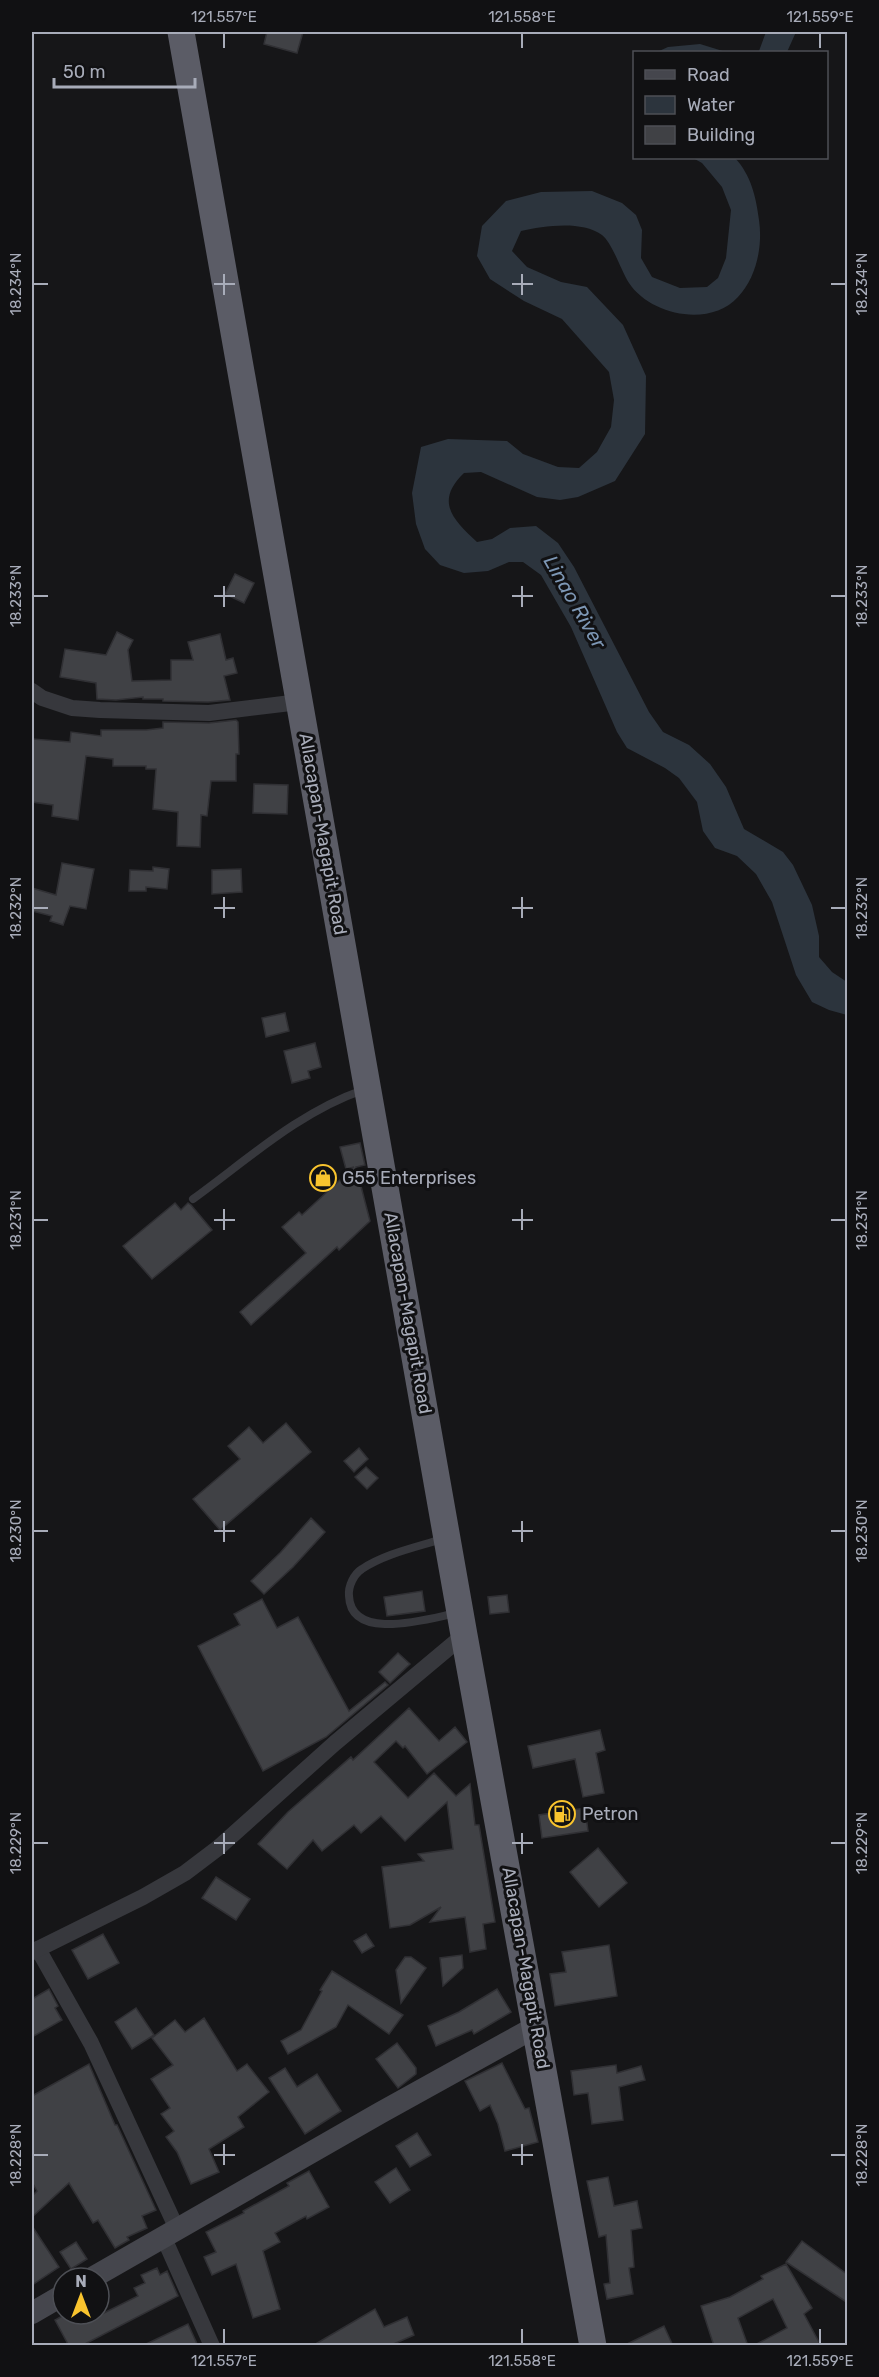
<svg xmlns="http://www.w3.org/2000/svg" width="879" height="2377" font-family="Rubik,sans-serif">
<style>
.water{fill:#2c343d}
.building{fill:#404145;stroke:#303034;stroke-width:1.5}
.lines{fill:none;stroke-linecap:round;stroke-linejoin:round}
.service{stroke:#37383d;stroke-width:8}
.minor{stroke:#37383d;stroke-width:16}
.secondary{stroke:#45464d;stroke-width:22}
.trunk{stroke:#5b5c66;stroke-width:27}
.ticks{fill:none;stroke:#a8acb9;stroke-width:2}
.labels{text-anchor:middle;stroke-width:6;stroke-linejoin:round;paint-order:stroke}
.street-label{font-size:18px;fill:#a8acb9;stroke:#111113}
.poi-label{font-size:18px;fill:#a8acb9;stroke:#111113;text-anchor:start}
.water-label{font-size:20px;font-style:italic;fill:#7d97b5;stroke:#111113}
.neatline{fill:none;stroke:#a8acb9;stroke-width:2}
.ticks-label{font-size:15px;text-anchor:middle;fill:#a8acb9}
</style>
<rect width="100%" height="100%" fill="#161618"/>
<g class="water">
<polygon points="766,32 796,32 787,52 754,52 759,51"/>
<polygon points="700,44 726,52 657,52 668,47"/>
<path d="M693,158H735C751,175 756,197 759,220C763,247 756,278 738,297C710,328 650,315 629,283C621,271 613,244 602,235C581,220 544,226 521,231L512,251L527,267L561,282L587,287L623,325L646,376L645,434L615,481L578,497L560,500L537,497L481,472L464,473C435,501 452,519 477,542L492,539L510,528L536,526L558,543L574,567L649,712L663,732L689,745L710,764L726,787L744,829L783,852L793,865L812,905L819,936V957L832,972L847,982V1015L829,1010L812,1002L796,975L772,902L756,874L737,856L715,848L703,831L697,802L679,778L665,768L627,748L617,732L571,627L541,575L523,562H509L488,571L464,573L440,565L425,549L416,524L412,493L421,447L448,439L507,441L523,454L558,467L579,468L597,452L611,427L614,400L609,372L562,319L524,301L490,279L477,256L482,226L506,201L541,192L592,191L622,203L636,215L642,230L641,258L652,277L680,288L707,287L718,278L726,258L731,210L722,187L702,163Z"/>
</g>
<g class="building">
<polygon points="267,32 303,32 297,53 264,44"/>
<polygon points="235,574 254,583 244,603 225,594"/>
<polygon points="117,632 133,640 128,650 132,681 171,680 171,660 193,660 188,642 220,634 226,660 233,658 237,673 224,676 230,700 208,702 163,701 163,699 143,699 143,697 116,700 97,699 96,683 60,677 65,649 106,655"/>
<polygon points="236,720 238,722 239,754 236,754 236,781 211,781 207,816 201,815 200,847 177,846 178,812 153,809 156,769 146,769 146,766 113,766 113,759 86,756 78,820 52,816 53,805 32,802 33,739 70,742 71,732 101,736 101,730 146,730 163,728 163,722 209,723"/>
<polygon points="254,784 288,785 287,814 253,813"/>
<polygon points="62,863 94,869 86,909 70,906 63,925 50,921 52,916 32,911 32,888 56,895"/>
<polygon points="153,867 169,869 167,889 146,887 146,891 129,891 130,870 153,871"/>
<polygon points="241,869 242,892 212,894 212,870"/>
<polygon points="285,1013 289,1031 266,1037 262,1018"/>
<polygon points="315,1043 321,1067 308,1071 310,1078 292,1083 284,1051"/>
<polygon points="360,1143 365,1165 356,1167 370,1221 339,1250 337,1247 251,1325 240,1312 306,1253 282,1227 299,1212 302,1215 354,1167 346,1169 340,1147"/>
<polygon points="175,1203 181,1210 188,1203 191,1205 212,1230 152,1279 123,1246"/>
<polygon points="286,1423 311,1452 220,1530 193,1499 240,1459 228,1446 249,1427 263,1443"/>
<polygon points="359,1448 368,1459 354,1472 344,1461"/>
<polygon points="366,1467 378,1478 367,1489 355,1477"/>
<polygon points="311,1518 325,1532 293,1567 264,1594 251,1581 280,1553"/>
<polygon points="422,1591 425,1611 387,1616 384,1597"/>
<polygon points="507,1595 509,1612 490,1614 488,1597"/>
<polygon points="262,1599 277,1628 298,1617 349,1711 385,1682 388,1685 326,1737 263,1771 198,1646 240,1625 234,1614"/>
<polygon points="398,1653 410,1664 390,1683 379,1672"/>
<polygon points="409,1708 439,1741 455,1727 467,1742 427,1774 405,1746 403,1748 396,1741 374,1762 408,1798 434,1773 456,1796 470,1784 475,1825 479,1825 495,1922 483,1924 486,1949 470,1952 465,1917 430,1922 441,1907 410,1925 390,1928 382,1867 424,1861 418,1854 453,1849 447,1802 405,1841 381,1816 361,1833 354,1825 322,1851 313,1840 287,1869 258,1844 288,1812 351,1757 353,1760"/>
<polygon points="600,1730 605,1750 596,1753 604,1793 583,1797 575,1759 533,1768 528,1746"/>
<polygon points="585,1808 588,1831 542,1838 539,1815"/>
<polygon points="598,1848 627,1883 599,1907 570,1872"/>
<polygon points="216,1877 250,1899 236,1920 202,1898"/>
<polygon points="103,1934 119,1963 88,1979 72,1950"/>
<polygon points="366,1934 374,1946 362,1953 354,1941"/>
<polygon points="609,1945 617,1996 555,2006 550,1974 566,1972 562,1952"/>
<polygon points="462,1955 463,1968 443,1986 440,1958"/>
<polygon points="405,1957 411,1957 426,1968 401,2003 396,1970"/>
<polygon points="332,1971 403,2015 389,2034 348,2005 336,2027 288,2054 281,2041 301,2030 322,1991 320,1990"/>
<polygon points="49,1989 58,2006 55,2008 62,2020 32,2037 32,1999"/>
<polygon points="497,1989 511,2012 474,2034 472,2030 436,2046 428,2026 459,2012"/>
<polygon points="136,2008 154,2035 132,2049 115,2022"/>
<polygon points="204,2018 237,2071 247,2064 269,2092 238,2117 244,2127 209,2149 219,2172 191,2184 177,2152 166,2137 174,2131 161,2114 170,2108 151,2079 173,2065 152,2038 175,2020 185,2032"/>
<polygon points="397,2043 416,2068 416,2074 398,2088 376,2059"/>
<polygon points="502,2063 525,2109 529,2108 538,2142 505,2151 498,2124 490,2105 480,2111 465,2081"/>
<polygon points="89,2064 115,2125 117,2125 156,2210 142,2216 147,2228 127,2237 129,2240 115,2248 98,2220 93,2223 69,2183 32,2217 32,2196 37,2191 32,2182 32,2096"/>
<polygon points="616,2065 617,2073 641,2066 645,2080 619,2087 623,2120 592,2124 588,2093 574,2095 571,2071"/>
<polygon points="285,2068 297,2087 317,2074 341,2111 305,2134 269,2078"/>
<polygon points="417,2133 431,2155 410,2167 396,2146"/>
<polygon points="396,2168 410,2190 390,2203 375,2182"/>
<polygon points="309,2171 329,2207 307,2219 306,2216 275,2233 280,2242 263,2251 280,2309 253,2318 236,2264 212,2275 204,2257 216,2252 206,2232 244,2213 243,2211 289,2186 287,2183"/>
<polygon points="608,2177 614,2206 637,2201 642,2228 631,2230 634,2267 629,2268 633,2294 607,2299 604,2284 610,2283 606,2235 599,2237 587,2181"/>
<polygon points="32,2226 59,2267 32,2285"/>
<polygon points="802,2241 848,2275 848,2303 786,2262"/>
<polygon points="76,2242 87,2259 71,2269 60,2252"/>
<polygon points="786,2264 812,2308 804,2314 821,2346 753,2346 787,2328 773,2299 738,2318 748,2346 714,2346 701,2306 730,2297 763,2279 761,2276"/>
<polygon points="157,2268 160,2275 167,2271 178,2296 81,2346 69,2346 55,2320 66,2314 70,2314 74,2321 84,2315 88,2321 138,2296 134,2288 145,2283 141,2275"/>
<polygon points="375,2309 384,2327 407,2317 414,2335 389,2346 312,2346"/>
<polygon points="188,2324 198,2346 142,2346"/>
<polygon points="664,2326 673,2346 623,2346"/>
</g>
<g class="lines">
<g class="service">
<path d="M193,1199C247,1160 299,1112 363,1090"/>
<path d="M445,1538C418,1547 386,1553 362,1569C354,1574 348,1586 349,1596C351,1643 430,1618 457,1613"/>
</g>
<g class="minor">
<polyline points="32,691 42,698 72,708 100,710 209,713 299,702"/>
<polyline points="38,1949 91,2043 177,2229"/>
<polyline points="32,1952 143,1897 185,1873 218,1848 335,1743 464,1635"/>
<polyline points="163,2236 212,2346"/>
</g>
<g class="secondary">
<polyline points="92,2278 380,2113 537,2026"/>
<polyline points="32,2313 63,2295"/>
</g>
<polyline class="trunk" points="181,32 464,1635 593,2346"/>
</g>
<path class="ticks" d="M224,33V48M522,33V48M820,33V48M224,274V295M522,274V295M33,284H48M214,284H235M512,284H533M831,284H846M224,586V607M522,586V607M33,596H48M214,596H235M512,596H533M831,596H846M224,897V918M522,897V918M33,908H48M214,908H235M512,908H533M831,908H846M224,1209V1230M522,1209V1230M33,1220H48M214,1220H235M512,1220H533M831,1220H846M224,1521V1542M522,1521V1542M33,1531H48M214,1531H235M512,1531H533M831,1531H846M224,1833V1854M522,1833V1854M33,1843H48M214,1843H235M512,1843H533M831,1843H846M224,2144V2165M522,2144V2165M33,2155H48M214,2155H235M512,2155H533M831,2155H846M224,2329V2344M522,2329V2344M820,2329V2344"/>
<defs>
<symbol id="shop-ring" viewBox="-11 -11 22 22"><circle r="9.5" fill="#111113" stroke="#f9c42e" stroke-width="1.5"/><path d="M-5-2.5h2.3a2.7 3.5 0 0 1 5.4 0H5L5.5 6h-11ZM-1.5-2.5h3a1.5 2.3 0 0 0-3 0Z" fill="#f9c42e"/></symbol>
<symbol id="fuel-ring" viewBox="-11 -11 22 22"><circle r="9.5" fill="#111113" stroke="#f9c42e" stroke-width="1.5"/><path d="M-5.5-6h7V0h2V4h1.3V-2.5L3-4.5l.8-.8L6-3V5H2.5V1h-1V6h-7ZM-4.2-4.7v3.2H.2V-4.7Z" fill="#f9c42e"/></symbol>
</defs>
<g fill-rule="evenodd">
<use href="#shop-ring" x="308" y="1163" width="30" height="30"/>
<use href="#fuel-ring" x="547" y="1799" width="30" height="30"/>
</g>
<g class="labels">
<g class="street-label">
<text transform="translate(323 834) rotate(80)" y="6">Allacapan-Magapit Road</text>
<text transform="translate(408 1313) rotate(80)" y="6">Allacapan-Magapit Road</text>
<text transform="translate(526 1968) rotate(80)" y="6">Allacapan-Magapit Road</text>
</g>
<g class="poi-label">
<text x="342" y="1184">G55 Enterprises</text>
<text x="582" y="1820">Petron</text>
</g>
<g class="water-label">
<text transform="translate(575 602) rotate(60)" y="7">Linao River</text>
</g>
</g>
<rect width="879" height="2377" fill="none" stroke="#111113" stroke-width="66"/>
<rect x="633" y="51" width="195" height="108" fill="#111113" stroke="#4d4f55" stroke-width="1.5"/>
<rect x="645" y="70" width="30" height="9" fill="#45464d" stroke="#4d4f55" stroke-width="1.5"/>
<text x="687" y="81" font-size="18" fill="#a8acb9">Road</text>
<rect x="645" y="96" width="30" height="18" fill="#2c343d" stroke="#4d4f55" stroke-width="1.5"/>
<text x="687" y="111" font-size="18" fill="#a8acb9">Water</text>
<rect x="645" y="126" width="30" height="18" fill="#404145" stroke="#4d4f55" stroke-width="1.5"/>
<text x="687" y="141" font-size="18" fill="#a8acb9">Building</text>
<g transform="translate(81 2296)"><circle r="28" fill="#111113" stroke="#4d4f55" stroke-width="1.5"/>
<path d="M0-4.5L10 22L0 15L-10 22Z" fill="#f9c42e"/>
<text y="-9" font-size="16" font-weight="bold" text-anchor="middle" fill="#a8acb9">N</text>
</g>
<path d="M54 78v9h141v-9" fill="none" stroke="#a8acb9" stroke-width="3"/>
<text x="63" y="78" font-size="18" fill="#a8acb9" stroke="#111113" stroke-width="4.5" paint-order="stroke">50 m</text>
<rect x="33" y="33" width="813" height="2311" class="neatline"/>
<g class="ticks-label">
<text x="224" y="22">121.557°E</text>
<text x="522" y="22">121.558°E</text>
<text x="820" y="22">121.559°E</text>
<text transform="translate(16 284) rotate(-90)" y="5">18.234°N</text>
<text transform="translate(862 284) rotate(-90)" y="5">18.234°N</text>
<text transform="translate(16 596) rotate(-90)" y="5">18.233°N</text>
<text transform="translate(862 596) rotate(-90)" y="5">18.233°N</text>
<text transform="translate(16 908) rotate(-90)" y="5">18.232°N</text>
<text transform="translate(862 908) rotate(-90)" y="5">18.232°N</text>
<text transform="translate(16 1220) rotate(-90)" y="5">18.231°N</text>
<text transform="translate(862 1220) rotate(-90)" y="5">18.231°N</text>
<text transform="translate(16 1531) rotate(-90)" y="5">18.230°N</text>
<text transform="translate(862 1531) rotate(-90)" y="5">18.230°N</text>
<text transform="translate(16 1843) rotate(-90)" y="5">18.229°N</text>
<text transform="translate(862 1843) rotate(-90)" y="5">18.229°N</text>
<text transform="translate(16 2155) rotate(-90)" y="5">18.228°N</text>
<text transform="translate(862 2155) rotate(-90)" y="5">18.228°N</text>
<text x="224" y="2366">121.557°E</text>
<text x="522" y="2366">121.558°E</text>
<text x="820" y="2366">121.559°E</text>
</g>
</svg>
